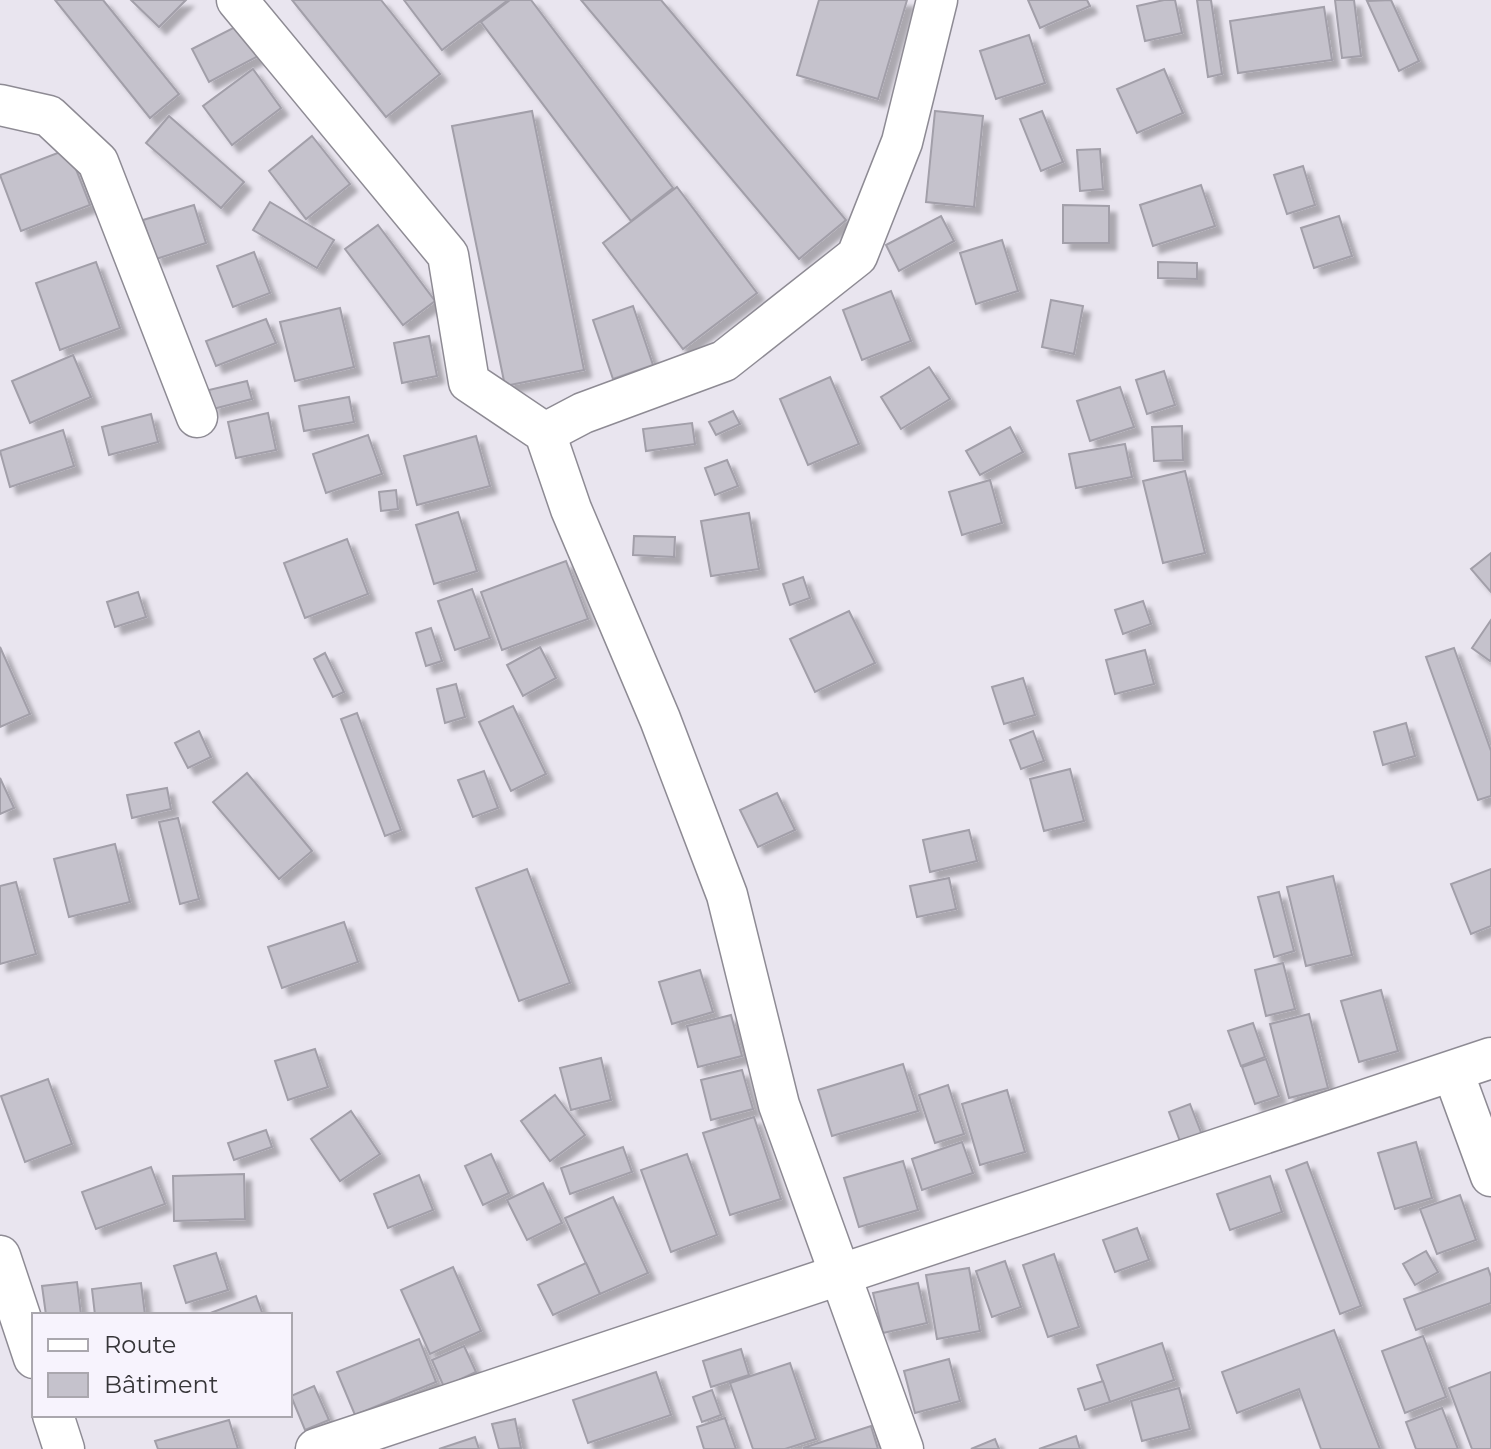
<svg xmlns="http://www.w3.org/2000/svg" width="1491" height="1449" font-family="Montserrat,sans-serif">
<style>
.building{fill:#c5c2cc;stroke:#a29fa9;stroke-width:2;filter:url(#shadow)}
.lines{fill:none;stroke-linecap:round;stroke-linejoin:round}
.minor-casing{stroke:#8e8b94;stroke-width:43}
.minor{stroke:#fff;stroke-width:40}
</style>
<defs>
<filter id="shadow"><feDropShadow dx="7" dy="7" stdDeviation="2" flood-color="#0004"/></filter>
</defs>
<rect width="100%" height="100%" fill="#e9e5ef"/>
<g class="building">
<polygon points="55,0 103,0 179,94 150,118"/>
<polygon points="131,0 186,0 159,27"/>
<polygon points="292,0 381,0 440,74 386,117"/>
<polygon points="404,0 508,0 442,50"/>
<polygon points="510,0 531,0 673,188 631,221 481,22"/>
<polygon points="581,0 661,0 846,220 799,259"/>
<polygon points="819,0 907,0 878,99 797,75"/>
<polygon points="1028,0 1087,0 1090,6 1040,28"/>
<polygon points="1164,0 1175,0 1182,33 1145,41 1137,6"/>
<polygon points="1197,0 1211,0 1222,74 1208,77"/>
<polygon points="1335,0 1354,0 1361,56 1342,58"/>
<polygon points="1391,0 1419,61 1399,71 1367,1"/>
<polygon points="1324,7 1332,60 1238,73 1230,21"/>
<polygon points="241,24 258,56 209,82 192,49"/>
<polygon points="1029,35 1045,83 996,99 980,51"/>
<polygon points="253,69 281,108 232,145 203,106"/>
<polygon points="1164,69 1183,113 1137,133 1117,89"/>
<polygon points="532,111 584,370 505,386 452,126"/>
<polygon points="935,111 983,116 974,207 926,202"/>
<polygon points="1042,111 1063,162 1041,171 1020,119"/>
<polygon points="169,116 244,182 221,208 146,143"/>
<polygon points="312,136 350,184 306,219 269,171"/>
<polygon points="68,149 90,205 21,231 0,175"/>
<polygon points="1100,149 1103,189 1080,191 1077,150"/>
<polygon points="1303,166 1315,205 1287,214 1274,175"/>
<polygon points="1201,185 1215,226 1153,246 1140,205"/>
<polygon points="677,187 757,293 683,349 603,243"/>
<polygon points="270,202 334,240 317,268 253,230"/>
<polygon points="194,205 206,243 156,259 143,220"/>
<polygon points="1063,205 1109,206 1109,243 1063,243"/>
<polygon points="941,216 954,241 899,271 886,245"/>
<polygon points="1339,216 1352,256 1314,268 1301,228"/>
<polygon points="378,225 435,301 403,325 345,249"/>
<polygon points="1002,240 1018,291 976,304 960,253"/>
<polygon points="254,252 270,293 233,307 217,266"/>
<polygon points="96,262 120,328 60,350 36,283"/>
<polygon points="1158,262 1197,263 1197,279 1158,278"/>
<polygon points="891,291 911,341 862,360 843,310"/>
<polygon points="1051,300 1083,306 1074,354 1042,347"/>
<polygon points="633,306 653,365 613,379 593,320"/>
<polygon points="340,308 354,367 295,381 280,322"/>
<polygon points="266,319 276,343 216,366 206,341"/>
<polygon points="429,336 437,376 402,383 394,343"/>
<polygon points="73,355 91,397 30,423 12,381"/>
<polygon points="929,367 950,399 901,429 881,397"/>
<polygon points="1164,371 1175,405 1147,414 1136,380"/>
<polygon points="830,377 859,444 808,465 780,399"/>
<polygon points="247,381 252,399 213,409 209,390"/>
<polygon points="1120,387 1134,427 1090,441 1077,401"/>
<polygon points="349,397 354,422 304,431 299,406"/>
<polygon points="733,411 740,424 716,435 709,422"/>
<polygon points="268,413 276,450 236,458 228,422"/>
<polygon points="151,414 158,442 109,455 102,427"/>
<polygon points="692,423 695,444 646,451 643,429"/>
<polygon points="1182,426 1183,460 1154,461 1152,427"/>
<polygon points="1010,427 1023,452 980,475 966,451"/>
<polygon points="63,430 74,466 10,487 0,451"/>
<polygon points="368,435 382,474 326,493 313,454"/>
<polygon points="476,436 490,486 417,505 404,456"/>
<polygon points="1125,444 1132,477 1076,488 1069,454"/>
<polygon points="727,460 738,486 715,495 705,468"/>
<polygon points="1185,471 1205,553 1163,563 1143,481"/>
<polygon points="990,480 1002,523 962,535 949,492"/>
<polygon points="396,490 398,509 381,511 379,492"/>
<polygon points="458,512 477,571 434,584 416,525"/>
<polygon points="749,513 759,569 711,576 701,521"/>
<polygon points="634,536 675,537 674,557 633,555"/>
<polygon points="347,539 368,594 305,618 284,563"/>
<polygon points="1491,553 1491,592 1471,569"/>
<polygon points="566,561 588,619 502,650 481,592"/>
<polygon points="803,577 810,598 790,605 783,584"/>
<polygon points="472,589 490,638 455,650 438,601"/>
<polygon points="138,592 146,617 115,627 107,602"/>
<polygon points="1143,601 1151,624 1123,634 1115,610"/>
<polygon points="849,611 875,663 815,692 790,639"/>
<polygon points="1491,620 1491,659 1490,661 1472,648"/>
<polygon points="431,628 442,661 426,666 416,633"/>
<polygon points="0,647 30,714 0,727"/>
<polygon points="540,647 556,678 523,696 507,665"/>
<polygon points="1454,648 1491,751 1491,796 1478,800 1426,657"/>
<polygon points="1145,650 1154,684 1115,694 1106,660"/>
<polygon points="325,653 344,692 333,697 314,659"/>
<polygon points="1023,678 1035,715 1004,724 992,687"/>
<polygon points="456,684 465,717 445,723 437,689"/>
<polygon points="513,706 546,774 511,791 479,722"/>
<polygon points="357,713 401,830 385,836 341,719"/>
<polygon points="1406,723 1415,756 1383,765 1374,732"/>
<polygon points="199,731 211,757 188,768 175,743"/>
<polygon points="1033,731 1044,761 1021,769 1010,740"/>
<polygon points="1070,769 1084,821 1044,831 1030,779"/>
<polygon points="484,771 498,808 473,817 458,780"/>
<polygon points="247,773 312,851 279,879 213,802"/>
<polygon points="0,778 14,808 0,814"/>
<polygon points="167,788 171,809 132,818 127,795"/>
<polygon points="777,793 795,830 758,847 740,810"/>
<polygon points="178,818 199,899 180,904 159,822"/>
<polygon points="969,830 977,861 930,872 923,840"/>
<polygon points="115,844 130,902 69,917 54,859"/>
<polygon points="527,869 570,983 519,1001 476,888"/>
<polygon points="1491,869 1491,926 1471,934 1451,884"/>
<polygon points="1333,876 1352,955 1306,966 1287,887"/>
<polygon points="949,878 956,909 917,917 910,886"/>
<polygon points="16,882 36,954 0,964 0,886"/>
<polygon points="1279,892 1294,951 1274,957 1258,897"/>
<polygon points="344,922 358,962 282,988 268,947"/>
<polygon points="1283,963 1295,1009 1266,1016 1255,970"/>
<polygon points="700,970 713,1012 672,1024 659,982"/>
<polygon points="1381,990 1398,1051 1359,1062 1341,1001"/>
<polygon points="1309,1014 1328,1088 1289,1098 1270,1024"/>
<polygon points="731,1015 742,1056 698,1067 687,1026"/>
<polygon points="1253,1023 1265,1057 1241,1066 1228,1031"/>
<polygon points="315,1049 328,1087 288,1100 275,1061"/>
<polygon points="601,1058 611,1100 571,1110 560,1068"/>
<polygon points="1266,1059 1279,1096 1255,1104 1242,1067"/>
<polygon points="903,1064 918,1111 832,1136 818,1090"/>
<polygon points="742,1070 753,1109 711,1120 701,1080"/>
<polygon points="48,1079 72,1144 25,1162 1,1096"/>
<polygon points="948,1085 964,1134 935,1143 919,1095"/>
<polygon points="1007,1090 1025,1152 980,1165 962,1104"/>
<polygon points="555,1095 585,1135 550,1161 521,1121"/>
<polygon points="1190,1104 1202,1135 1181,1144 1169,1112"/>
<polygon points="351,1111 380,1154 340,1181 311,1139"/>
<polygon points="754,1117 781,1199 730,1215 703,1133"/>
<polygon points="266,1130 272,1147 234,1160 228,1143"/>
<polygon points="962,1142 973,1173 922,1190 912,1159"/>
<polygon points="1416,1142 1432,1198 1395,1209 1378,1153"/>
<polygon points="623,1147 632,1172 570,1194 561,1168"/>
<polygon points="491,1154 509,1193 483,1205 465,1166"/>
<polygon points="687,1154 717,1235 671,1252 641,1170"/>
<polygon points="903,1161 918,1210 859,1227 844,1178"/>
<polygon points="1307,1162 1361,1306 1340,1314 1286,1170"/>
<polygon points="151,1167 165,1204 96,1229 82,1192"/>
<polygon points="244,1174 245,1219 174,1221 173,1176"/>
<polygon points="419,1175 433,1210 388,1228 374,1194"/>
<polygon points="1270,1176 1282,1212 1230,1230 1217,1194"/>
<polygon points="543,1183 562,1223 527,1240 507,1200"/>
<polygon points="1460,1195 1476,1240 1437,1254 1420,1209"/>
<polygon points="613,1197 648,1273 600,1294 565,1218"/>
<polygon points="1137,1228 1149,1260 1115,1272 1103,1240"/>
<polygon points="1426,1251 1438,1272 1415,1285 1403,1264"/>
<polygon points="216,1253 228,1290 186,1303 174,1266"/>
<polygon points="1054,1254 1079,1327 1048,1337 1023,1265"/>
<polygon points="1005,1261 1021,1307 992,1317 976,1271"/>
<polygon points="586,1263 600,1294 553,1315 538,1285"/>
<polygon points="453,1267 481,1331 430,1354 401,1290"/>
<polygon points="969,1268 980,1331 937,1339 926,1275"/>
<polygon points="1488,1268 1491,1277 1491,1303 1416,1330 1404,1299"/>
<polygon points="77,1282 81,1315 46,1315 42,1286"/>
<polygon points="141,1283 145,1315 95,1315 92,1289"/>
<polygon points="918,1283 927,1323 883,1333 873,1293"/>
<polygon points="256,1296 263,1315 205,1315"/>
<polygon points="1334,1330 1380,1449 1321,1449 1299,1389 1237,1413 1222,1372"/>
<polygon points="1423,1336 1446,1397 1405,1413 1382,1351"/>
<polygon points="419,1339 436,1382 355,1415 337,1372"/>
<polygon points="1162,1343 1174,1380 1110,1402 1097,1365"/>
<polygon points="464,1346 476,1372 444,1387 432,1360"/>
<polygon points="741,1349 749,1375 711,1387 703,1361"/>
<polygon points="949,1359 960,1401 915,1413 904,1371"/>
<polygon points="790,1363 816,1439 785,1449 753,1449 730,1383"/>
<polygon points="656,1372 671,1415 588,1443 573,1400"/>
<polygon points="1491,1372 1491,1449 1472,1449 1449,1388"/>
<polygon points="1103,1381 1110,1402 1085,1410 1078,1389"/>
<polygon points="314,1386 329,1420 305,1430 291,1396"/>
<polygon points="1179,1388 1190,1429 1142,1441 1131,1401"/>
<polygon points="712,1390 721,1415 702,1422 693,1397"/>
<polygon points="1442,1408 1458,1449 1416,1449 1406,1422"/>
<polygon points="725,1418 736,1449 704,1449 697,1427"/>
<polygon points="515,1419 521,1448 499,1449 492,1424"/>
<polygon points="229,1420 238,1449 158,1449 155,1441"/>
<polygon points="871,1426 878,1449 803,1448"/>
<polygon points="1076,1436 1080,1449 1039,1449"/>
<polygon points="475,1437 479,1449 439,1449"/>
<polygon points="995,1439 999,1449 971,1449"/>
</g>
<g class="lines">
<defs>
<g id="minor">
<polyline points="237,0 448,255 469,382 545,433 571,509 660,719 727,895 779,1105 903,1449"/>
<polyline points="0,105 49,116 98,162 197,417"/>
<polyline points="545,433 583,413 724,361 857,256 902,142 937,0"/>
<polyline points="1453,1072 1491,1176"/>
<polyline points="0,1256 34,1358"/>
<polyline points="53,1415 64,1449"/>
<polyline points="316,1449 1491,1058"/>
</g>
</defs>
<use href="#minor" class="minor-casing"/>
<use href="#minor" class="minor"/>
</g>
<rect x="32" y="1313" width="260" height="104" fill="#f7f3fd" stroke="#aaa7ae" stroke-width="2"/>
<rect x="48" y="1339" width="40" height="12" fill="#ffffff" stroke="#aaa7ae" stroke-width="2"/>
<text x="104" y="1353" font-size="24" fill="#363538">Route</text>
<rect x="48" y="1373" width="40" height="24" fill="#c5c2cc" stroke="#aaa7ae" stroke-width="2"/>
<text x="104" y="1393" font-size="24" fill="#363538">Bâtiment</text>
</svg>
